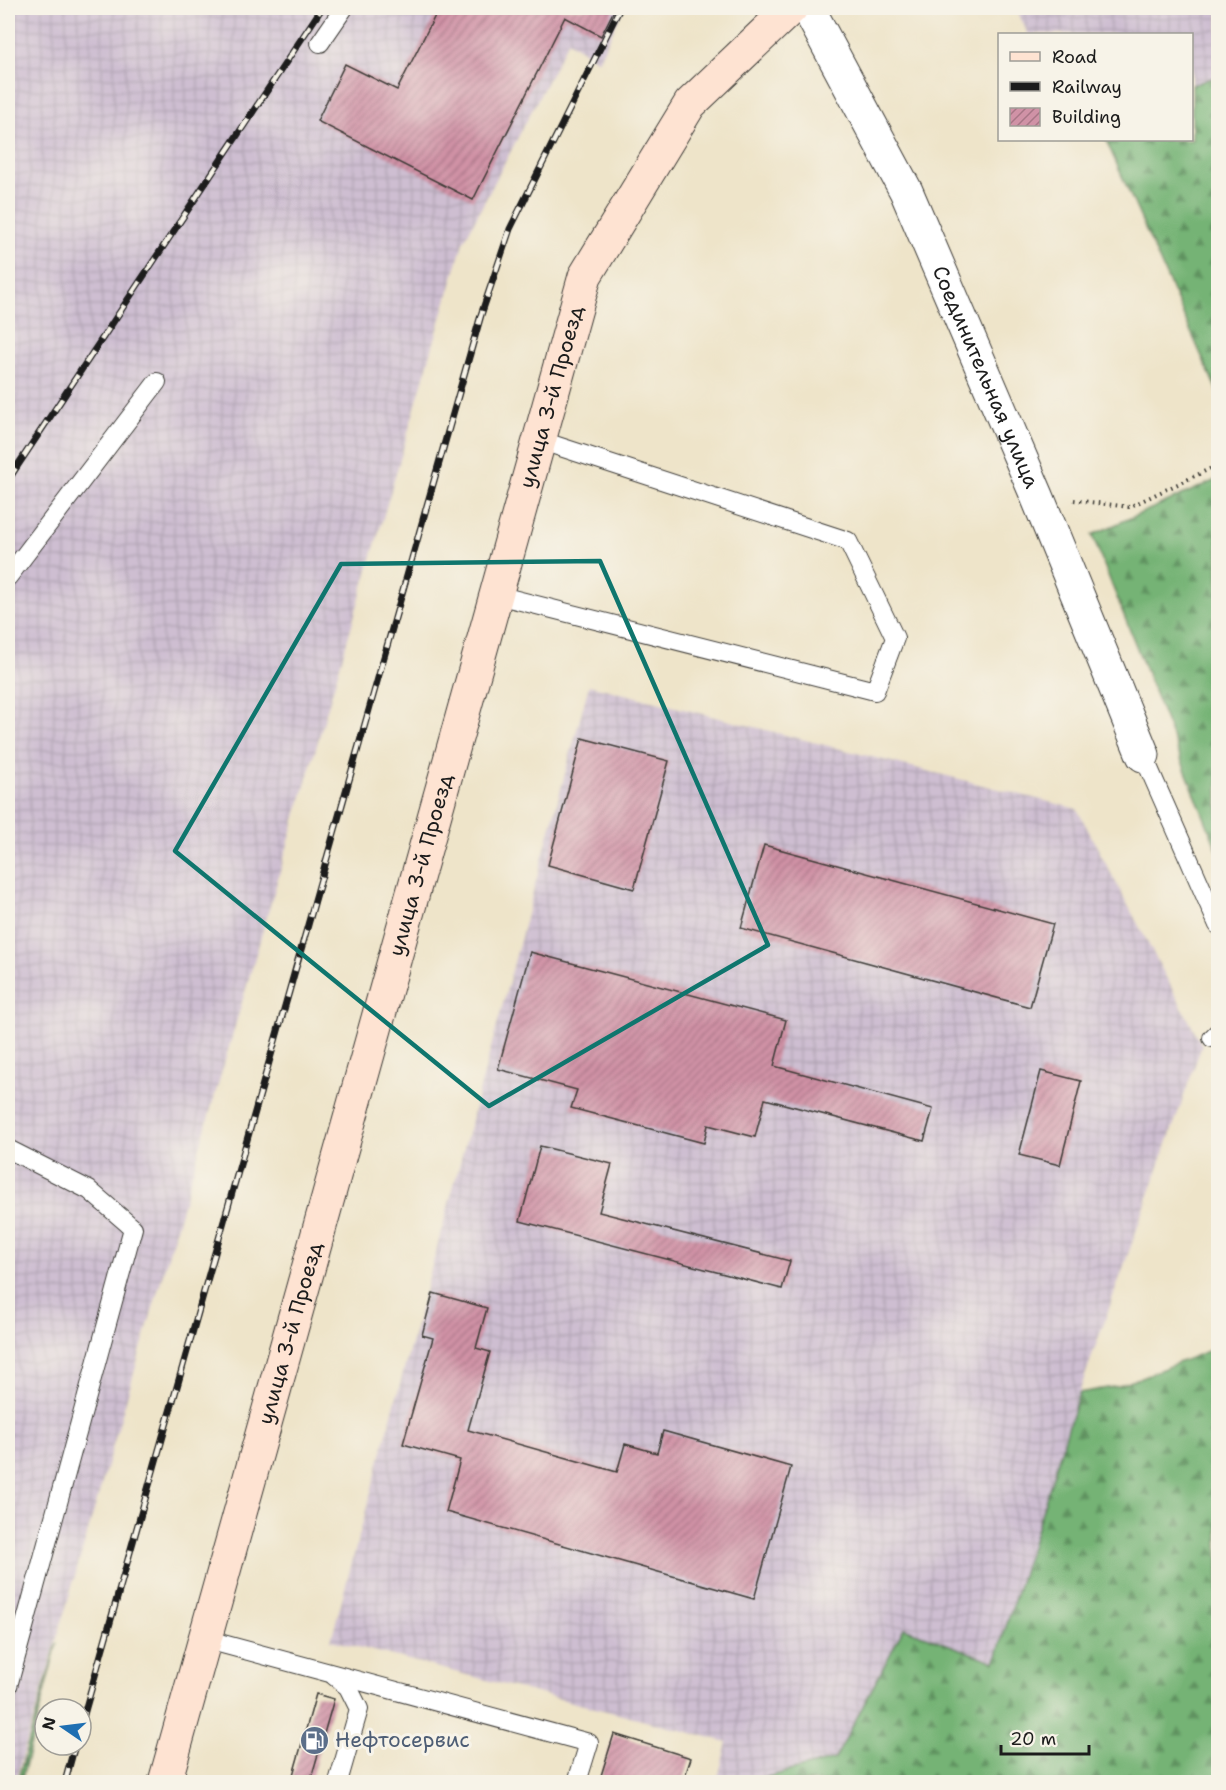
<svg xmlns="http://www.w3.org/2000/svg" width="1226" height="1790" font-family="'Shantell Sans',sans-serif">
<style>
.industrial{fill:url(#industrial-grid)}
.forest{fill:url(#forest-firs);stroke:#486848;stroke-width:1.5}
.building{fill:url(#building-hatch)}
.lines{fill:none;stroke-linecap:round;stroke-linejoin:round}
.lane-casing{stroke:#3c3a36;stroke-width:20}
.street-casing{stroke:#3c3a36;stroke-width:35}
.secondary-casing{stroke:#3c3a36;stroke-width:35}
.path{stroke:#3c3a36;stroke-width:4;stroke-dasharray:1.5 4.5;stroke-linecap:butt}
.lane{stroke:#fff;stroke-width:18}
.street{stroke:#fff;stroke-width:33}
.secondary{stroke:#fee3d2;stroke-width:33}
.rail-casing{stroke:#1c1c1c;stroke-width:7}
.rail{stroke:#f7f3e8;stroke-width:4.5;stroke-dasharray:14;stroke-linecap:butt}
.marked{fill:none;stroke:#0f766e;stroke-width:4.5;stroke-linejoin:round}
.labels{text-anchor:middle;stroke-width:6;stroke-linejoin:round;paint-order:stroke}
.street-label{font-size:21px;fill:#1c1c1c;stroke:#f7f3e8}
.service-label{font-size:21px;fill:#4e5e75;stroke:#f7f3e8;text-anchor:start}
</style>
<defs>
<pattern id="industrial-grid" width="8" height="8" patternUnits="userSpaceOnUse" patternTransform="scale(1.5)"><rect width="8" height="8" fill="#cebed1"/><path d="M0 4h8M4 0v8" fill="none" stroke="#b0a3b3"/></pattern>
<pattern id="forest-firs" width="22" height="20" patternUnits="userSpaceOnUse" patternTransform="scale(1.5)"><rect width="22" height="20" fill="#74b375"/><path d="M5 1l3.5 6h-7zM16 11l3.5 6h-7z" fill="#5e915f"/></pattern>
<pattern id="building-hatch" width="6" height="6" patternUnits="userSpaceOnUse" patternTransform="scale(1.5)"><rect width="6" height="6" fill="#d092a6"/><path d="M-1 1l2-2M0 6l6-6M5 7l2-2" fill="none" stroke="#a87686"/></pattern>
</defs>
<rect width="100%" height="100%" fill="#f7f3e8"/>
<filter id="ink" filterUnits="userSpaceOnUse"><feTurbulence type="fractalNoise" baseFrequency=".0167" numOctaves="2"/><feDisplacementMap in="SourceGraphic" scale="12" xChannelSelector="R" yChannelSelector="G"/><feConvolveMatrix kernelMatrix="1 2 1 2 8 2 1 2 1" color-interpolation-filters="sRGB"/></filter>
<filter id="wash" filterUnits="userSpaceOnUse"><feTurbulence type="fractalNoise" baseFrequency=".008" numOctaves="4" result="noise"/><feDisplacementMap in="SourceGraphic" scale="24" xChannelSelector="R" yChannelSelector="G"/><feGaussianBlur stdDeviation="1.35" result="paint"/><feColorMatrix in="noise" values="0 0 0 0 0 0 0 0 0 0 0 0 0 0 0 0 0 1.4 0 .05"/><feComposite in="paint" operator="in"/></filter>
<g filter="url(#wash)">
<rect width="100%" height="100%" fill="#eee4c9"/>
<g class="industrial">
<polygon points="8,8 624,8 598,61 568,41 463,243 15,1782 8,1782"/>
<polygon points="1016,8 1218,8 1218,76 1192,85 1192,34 1028,34"/>
<polygon points="589,685 1077,809 1202,1045 1079,1393 995,1662 962,1782 717,1782 727,1742 331,1640"/>
</g>
<g class="forest">
<polygon points="1218,76 1218,393 1106,140 1192,140 1192,85"/>
<polygon points="1218,479 1218,852 1092,535"/>
<polygon points="1218,1347 1218,1782 748,1782 835,1759 904,1628 995,1662 1079,1393 1119,1386"/>
<polygon points="57,1643 21,1782 17,1782"/>
</g>
<g id="blocks">
<g class="building">
<polygon points="439,8 615,8 601,36 565,17 473,200 317,121 345,64 397,90"/>
<polygon points="582,738 669,761 634,889 548,865"/>
<polygon points="764,845 1053,924 1030,1007 741,928"/>
<polygon points="530,952 786,1020 774,1066 933,1109 924,1141 765,1099 755,1137 708,1125 704,1143 571,1108 577,1090 498,1069"/>
<polygon points="1041,1071 1081,1081 1060,1165 1019,1155"/>
<polygon points="540,1146 612,1164 599,1212 790,1261 782,1289 520,1221"/>
<polygon points="433,1293 487,1308 476,1348 490,1352 468,1430 617,1472 625,1444 657,1453 663,1431 791,1467 754,1599 446,1512 460,1460 403,1444 433,1338 422,1335"/>
<polygon points="316,1694 334,1699 310,1782 291,1782"/>
<polygon points="614,1734 691,1758 683,1782 599,1782"/>
</g>
</g>
</g>
<g filter="url(#ink)">
<use href="#blocks" fill-opacity="0" stroke="#3c3a36" stroke-width="1.5"/>
<g class="lines">
<defs>
<g id="lane">
<polyline points="320,43 344,8"/>
<polyline points="8,577 157,382"/>
<polyline points="497,595 875,691 895,638 848,541 539,440"/>
<polyline points="1143,755 1218,925"/>
<polyline points="1212,1038 1218,1032"/>
<polyline points="8,1149 89,1190 133,1228 8,1686"/>
<polyline points="204,1639 589,1743 577,1782"/>
<polyline points="334,1676 348,1687 359,1709 338,1782"/>
</g>
<g id="street">
<path id="s1" d="M808,8L906,191L1037,496L1143,755"/>
</g>
<g id="secondary">
<path id="s2" d="M165,1782L585,276L690,104L791,8"/>
</g>
</defs>
<use href="#lane" class="lane-casing"/>
<use href="#street" class="street-casing"/>
<use href="#secondary" class="secondary-casing"/>
<polyline class="path" points="1074,500 1129,507 1218,465"/>
<use href="#lane" class="lane"/>
<use href="#street" class="street"/>
<use href="#secondary" class="secondary"/>
<defs>
<g id="rail">
<polyline points="8,480 322,8"/>
<polyline points="81,1725 481,315 510,229 620,8"/>
<polyline points="65,1782 75,1745"/>
</g>
</defs>
<use href="#rail" class="rail-casing"/>
<use href="#rail" class="rail"/>
</g>
</g>
<path class="marked" d="M600,561L768,945L489,1106L175,851L341,564Z"/>
<defs>
<symbol id="fuel-disc" viewBox="-11 -11 22 22"><circle r="9.5" fill="#5c6f8a" stroke="#f7f3e8"/><path d="M-5.5-6h7V0h2V4h1.3V-2.5L3-4.5l.8-.8L6-3V5H2.5V1h-1V6h-7ZM-4.2-4.7v3.2H.2V-4.7Z" fill="#fff"/></symbol>
</defs>
<g fill-rule="evenodd">
<use href="#fuel-disc" x="298" y="1724" width="33" height="33"/>
</g>
<g class="labels">
<g class="street-label">
<text dy="7" stroke="none"><textPath href="#s1" startOffset="410">Соединительная улица</textPath></text>
<text dy="7" stroke="none"><textPath href="#s2" startOffset="1438">улица 3-й Проезд</textPath></text>
<text dy="7" stroke="none"><textPath href="#s2" startOffset="952">улица 3-й Проезд</textPath></text>
<text dy="7" stroke="none"><textPath href="#s2" startOffset="466">улица 3-й Проезд</textPath></text>
</g>
<g class="service-label">
<text x="335" y="1747">Нефтосервис</text>
</g>
</g>
<rect width="1226" height="1790" fill="none" stroke="#f7f3e8" stroke-width="30"/>
<rect x="998" y="33" width="195" height="108" fill="#f7f3e8" stroke="#9f9d96" stroke-width="1.5"/>
<rect x="1010" y="52" width="30" height="9" fill="#fee3d2" stroke="#9f9d96" stroke-width="1.5"/>
<text x="1052" y="63" font-size="18" fill="#1c1c1c">Road</text>
<rect x="1010" y="82" width="30" height="9" fill="#1c1c1c" stroke="#9f9d96" stroke-width="1.5"/>
<text x="1052" y="93" font-size="18" fill="#1c1c1c">Railway</text>
<rect x="1010" y="108" width="30" height="18" fill="url(#building-hatch)" stroke="#9f9d96" stroke-width="1.5"/>
<text x="1052" y="123" font-size="18" fill="#1c1c1c">Building</text>
<g transform="translate(63 1727) rotate(284)"><circle r="28" fill="#f7f3e8" stroke="#9f9d96" stroke-width="1.5"/>
<path d="M0-4.5L10 22L0 15L-10 22Z" fill="#1f6fb2"/>
<text y="-9" font-size="16" font-weight="bold" text-anchor="middle" fill="#1c1c1c">N</text>
</g>
<path d="M1001 1745v9h88v-9" fill="none" stroke="#1c1c1c" stroke-width="3"/>
<text x="1010" y="1745" font-size="18" fill="#1c1c1c" stroke="#f7f3e8" stroke-width="4.5" paint-order="stroke">20 m</text>
</svg>
